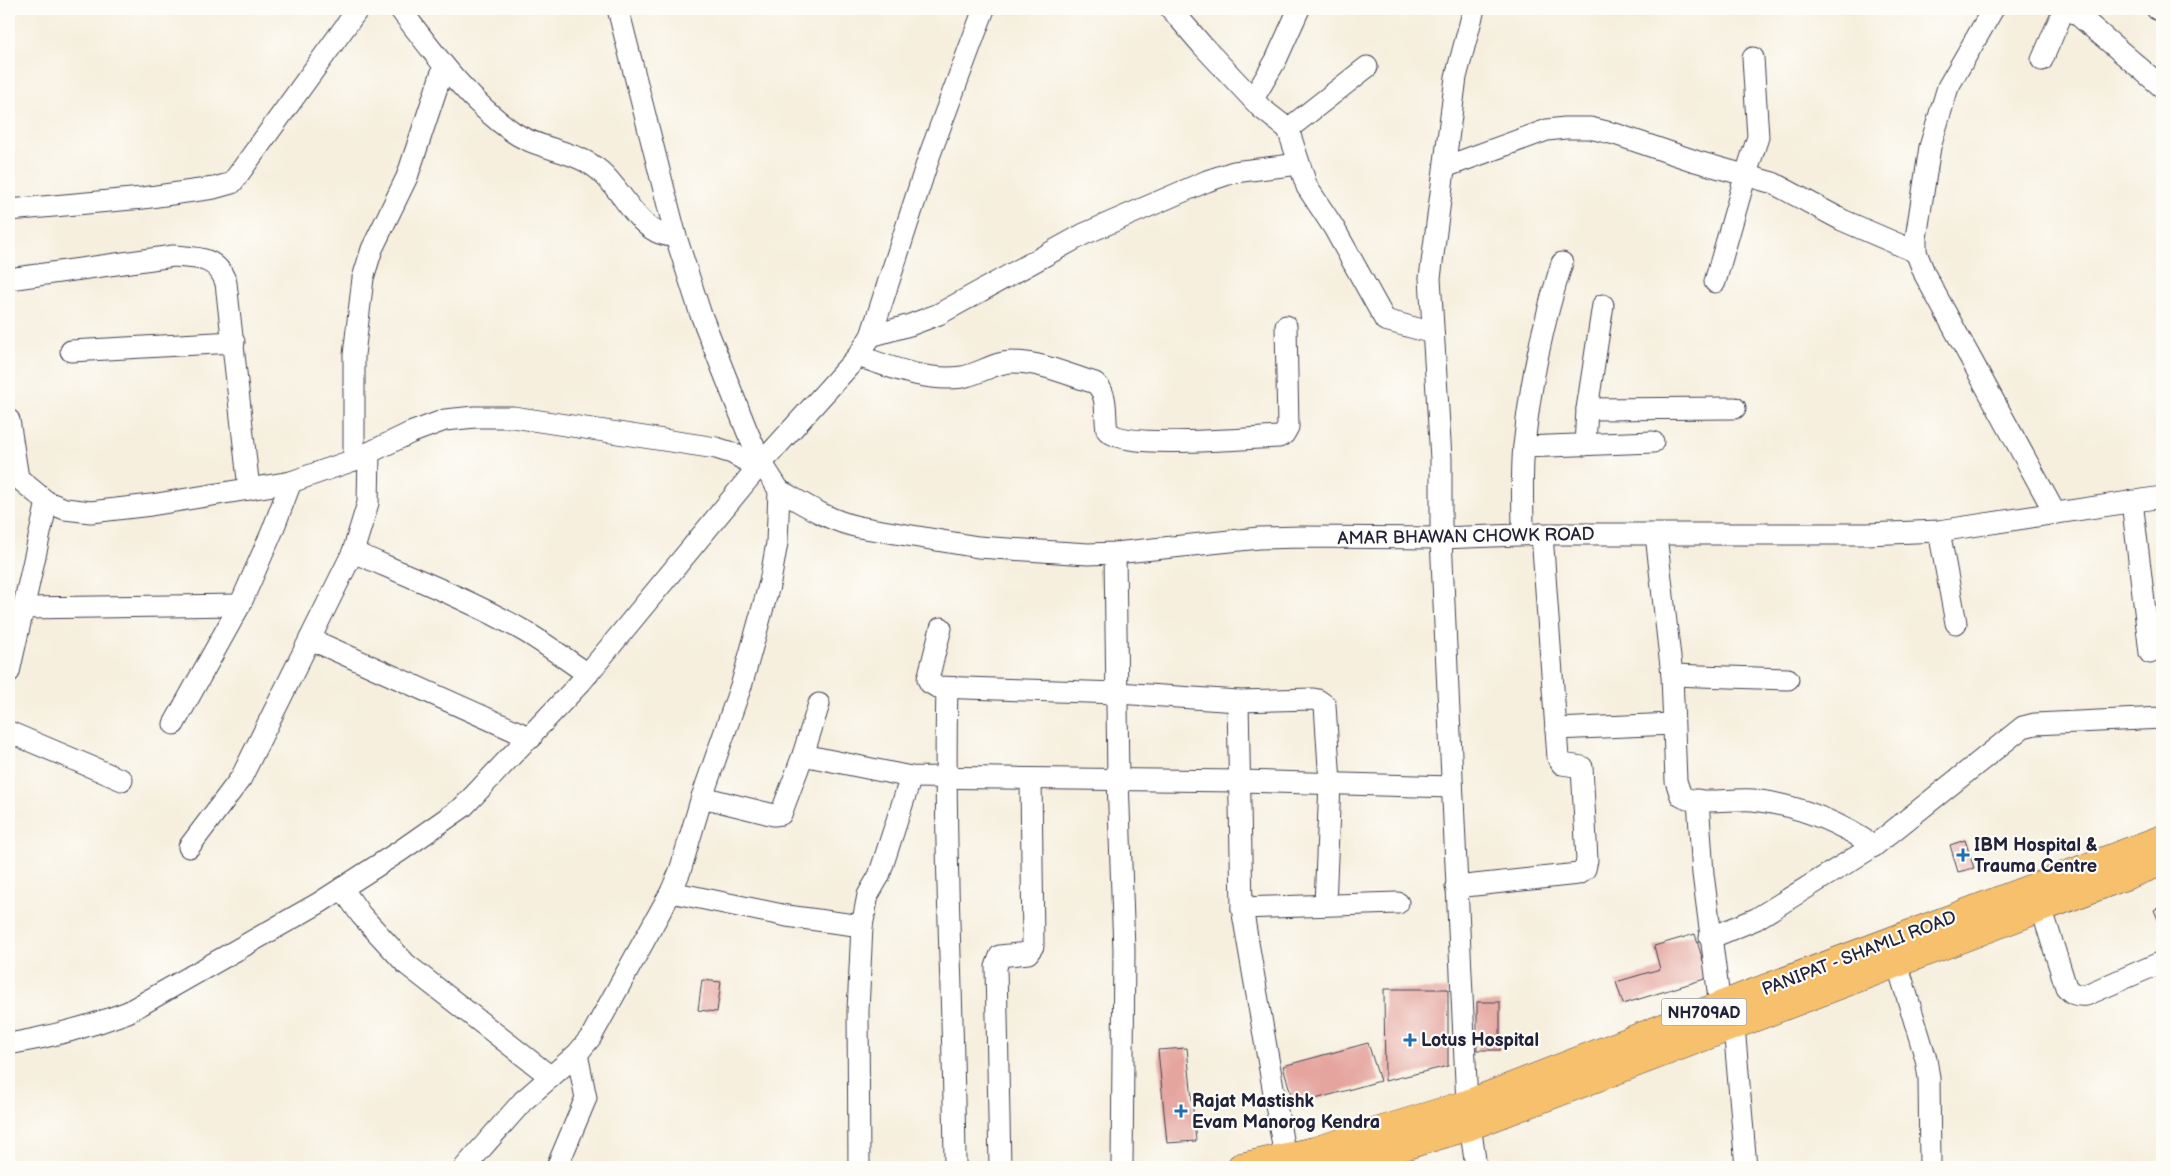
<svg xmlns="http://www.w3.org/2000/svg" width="2171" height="1176" font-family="'Balsamiq Sans',sans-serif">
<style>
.building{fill:#e5a49e}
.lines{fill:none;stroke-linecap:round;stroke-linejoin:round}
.minor-casing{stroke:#424153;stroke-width:23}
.trunk-casing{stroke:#424153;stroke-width:29}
.minor{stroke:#fff;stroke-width:21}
.trunk{stroke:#f7c06c;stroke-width:28}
.poi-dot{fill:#1f6fb2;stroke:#fdfcf7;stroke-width:2}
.labels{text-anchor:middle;stroke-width:4.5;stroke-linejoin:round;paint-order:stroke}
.shield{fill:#fdfcf7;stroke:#646373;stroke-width:1}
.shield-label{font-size:16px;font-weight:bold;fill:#22223b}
.street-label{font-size:18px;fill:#22223b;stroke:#fdfcf7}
.poi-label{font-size:18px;font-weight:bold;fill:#22223b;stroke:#fdfcf7;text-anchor:start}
</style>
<rect width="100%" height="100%" fill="#fdfcf7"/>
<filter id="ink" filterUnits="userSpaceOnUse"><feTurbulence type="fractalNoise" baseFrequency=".02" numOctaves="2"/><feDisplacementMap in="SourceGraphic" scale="10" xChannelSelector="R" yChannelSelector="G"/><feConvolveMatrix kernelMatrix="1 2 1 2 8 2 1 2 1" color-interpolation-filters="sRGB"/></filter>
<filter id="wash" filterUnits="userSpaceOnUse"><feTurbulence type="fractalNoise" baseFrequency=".0096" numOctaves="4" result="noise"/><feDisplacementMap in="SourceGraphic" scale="20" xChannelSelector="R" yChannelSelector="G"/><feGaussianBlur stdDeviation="1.12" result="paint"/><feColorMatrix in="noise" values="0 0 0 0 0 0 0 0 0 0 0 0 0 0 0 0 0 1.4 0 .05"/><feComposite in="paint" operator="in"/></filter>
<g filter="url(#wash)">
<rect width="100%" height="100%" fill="#f6efde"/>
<g id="blocks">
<g class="building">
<polygon points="1965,840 1974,868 1958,872 1950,845"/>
<polygon points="2162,906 2162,929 2154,910"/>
<polygon points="1695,934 1708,978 1623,1004 1616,982 1660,969 1654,946"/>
<polygon points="702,980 721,982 717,1012 698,1010"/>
<polygon points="1384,989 1448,989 1448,1066 1385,1081"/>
<rect x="1477" y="1002" width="23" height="48"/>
<polygon points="1368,1043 1380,1081 1294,1105 1283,1066"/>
<polygon points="1187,1048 1196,1141 1167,1143 1158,1050"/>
</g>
</g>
</g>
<g filter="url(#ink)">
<use href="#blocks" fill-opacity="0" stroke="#424153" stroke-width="1"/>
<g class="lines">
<defs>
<g id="minor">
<path d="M400,9C434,53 467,100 513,132C539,150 576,150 600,171C621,189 632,219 657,232C663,235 670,236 676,237"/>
<polyline points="1171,9 1202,45 1261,108 1288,129 1307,187 1334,228 1385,320 1433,333"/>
<polyline points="1474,9 1456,77 1430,278 1441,459 1441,538 1467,1104 1476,1167"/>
<polyline points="1993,9 1948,87 1930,147 1916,238 1916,252 1925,275 2055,513"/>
<polyline points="2071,9 2162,87"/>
<polyline points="2157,9 2162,9"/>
<polyline points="2042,60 2064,9"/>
<polyline points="1253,99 1276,60 1299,9"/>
<polyline points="1288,129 1367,67"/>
<polyline points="1445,167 1547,130 1565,128 1590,128 1615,134 1695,161 1773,183 1842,220 1916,252"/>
<polyline points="9,210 143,198 214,188 232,183 358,9"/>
<path d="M9,279L173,256C197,258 217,256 226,283L249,489"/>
<polyline points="1715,282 1746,174 1758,137 1753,58"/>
<polyline points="871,336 910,325 939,314 1084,234 1207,181 1234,172 1299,164"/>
<polyline points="71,351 234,342"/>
<path d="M858,356C891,367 926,382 962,377C980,374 996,361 1013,362C1041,362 1069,375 1095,383C1109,394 1104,414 1107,430C1121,450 1251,438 1279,437L1284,434L1288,427L1286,326"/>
<polyline points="1587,409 1735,408"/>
<polyline points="9,420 18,478"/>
<polyline points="1585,445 1587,409 1603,305"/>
<polyline points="1524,447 1653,442"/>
<polyline points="354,460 354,355 363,278 372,249 407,177 444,66"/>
<polyline points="9,474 18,478 47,502 65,509 91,512 151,505 291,482 354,460 410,433 445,420 475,417 513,417 716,448 732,453 758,467"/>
<path d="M779,490C805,505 830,521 859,527L978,547L1088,554L1115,553L1259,538L1301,537L1441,538L1542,534H1867L1939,531L2162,497"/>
<polyline points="2132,501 2150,653"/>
<polyline points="1939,531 1956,623"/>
<path d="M1523,534C1523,505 1521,475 1524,446C1530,385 1543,322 1562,263"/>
<path d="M1656,535L1672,675L1676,781L1681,796C1697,806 1733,798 1753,800C1797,805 1837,821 1874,846"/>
<path d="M353,552C411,577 470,600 524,631C546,644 567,660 588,674"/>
<polyline points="1115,553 1118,779 1124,950 1122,1167"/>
<polyline points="24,608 240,605"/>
<polyline points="941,628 928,679 930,683 937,687 1118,693 1238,701 1313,699 1318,700 1325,705 1330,783 1325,905"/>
<polyline points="310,639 531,738"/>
<polyline points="9,672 47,502"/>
<polyline points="1672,675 1788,679"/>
<path d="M947,688C943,848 954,1007 955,1167"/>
<polyline points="1238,701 1242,908 1285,1157"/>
<polyline points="174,724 240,605 272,532 291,482"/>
<polyline points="1556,729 1673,724"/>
<polyline points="9,732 122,780"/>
<polyline points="803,755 911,777 1240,781 1452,787"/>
<polyline points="702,797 774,815 781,814 803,755 819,704"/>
<polyline points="1698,800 1703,874 1720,1006 1734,1026 1746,1167"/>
<polyline points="189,847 241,778 353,552 368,503 369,453"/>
<polyline points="1456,887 1578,874 1585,869 1587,860 1582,767 1562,764 1558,758 1542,534"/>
<polyline points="342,888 361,915 406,964 551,1077"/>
<polyline points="671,892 787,916 862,926"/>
<path d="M2041,907L2066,987C2072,994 2076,996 2086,995L2162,962"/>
<polyline points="1242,908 1398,903"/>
<polyline points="1710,938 1756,919 1874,846 2023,727 2035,724 2162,718"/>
<polyline points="1897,963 1926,1059 1929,1078 1930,1164"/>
<path d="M9,1044C50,1037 89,1027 128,1012L319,903L400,851L463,807L581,682L758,467L858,356L871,336L930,154L984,9"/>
<polyline points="465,1167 523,1101 577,1054 591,1037 671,892 680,871 702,797 742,683 770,582 777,543 779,490 761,462 747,431 700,312 676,237 618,9"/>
<polyline points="557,1167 586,1098 577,1054"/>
<polyline points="859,1167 858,1011 862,926 868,895 879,876 911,777"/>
<polyline points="1000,1167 996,967 1000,956 1028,953 1033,946 1031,779"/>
</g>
<g id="trunk">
<polyline points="1241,1167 1314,1151 1467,1104 1745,996 2162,839"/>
<polyline points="1334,1167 1470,1126 2162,862"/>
</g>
</defs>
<use href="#minor" class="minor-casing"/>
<use href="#trunk" class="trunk-casing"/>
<use href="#minor" class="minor"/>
<use href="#trunk" class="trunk"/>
</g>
</g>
<g class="poi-dot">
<path d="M1960.5 847.5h5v5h5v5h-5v5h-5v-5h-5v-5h5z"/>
<path d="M1407.5 1032.5h5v5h5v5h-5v5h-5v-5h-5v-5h5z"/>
<path d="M1178.5 1103.5h5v5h5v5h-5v5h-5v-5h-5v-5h5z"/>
</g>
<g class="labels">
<rect class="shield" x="1661.5" y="998.5" width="85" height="27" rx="4"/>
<g class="shield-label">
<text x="1704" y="1018">NH709AD</text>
</g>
<g class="street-label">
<text transform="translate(1466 536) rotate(-1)" y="6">AMAR BHAWAN CHOWK ROAD</text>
<text transform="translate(1859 953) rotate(-21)" y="6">PANIPAT - SHAMLI ROAD</text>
</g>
<g class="poi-label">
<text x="1974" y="851">IBM Hospital &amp;<tspan x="1974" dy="21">Trauma Centre</tspan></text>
<text x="1421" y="1046">Lotus Hospital</text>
<text x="1192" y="1107">Rajat Mastishk<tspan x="1192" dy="21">Evam Manorog Kendra</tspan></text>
</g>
</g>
<rect width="2171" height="1176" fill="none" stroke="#fdfcf7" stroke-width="30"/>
</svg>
